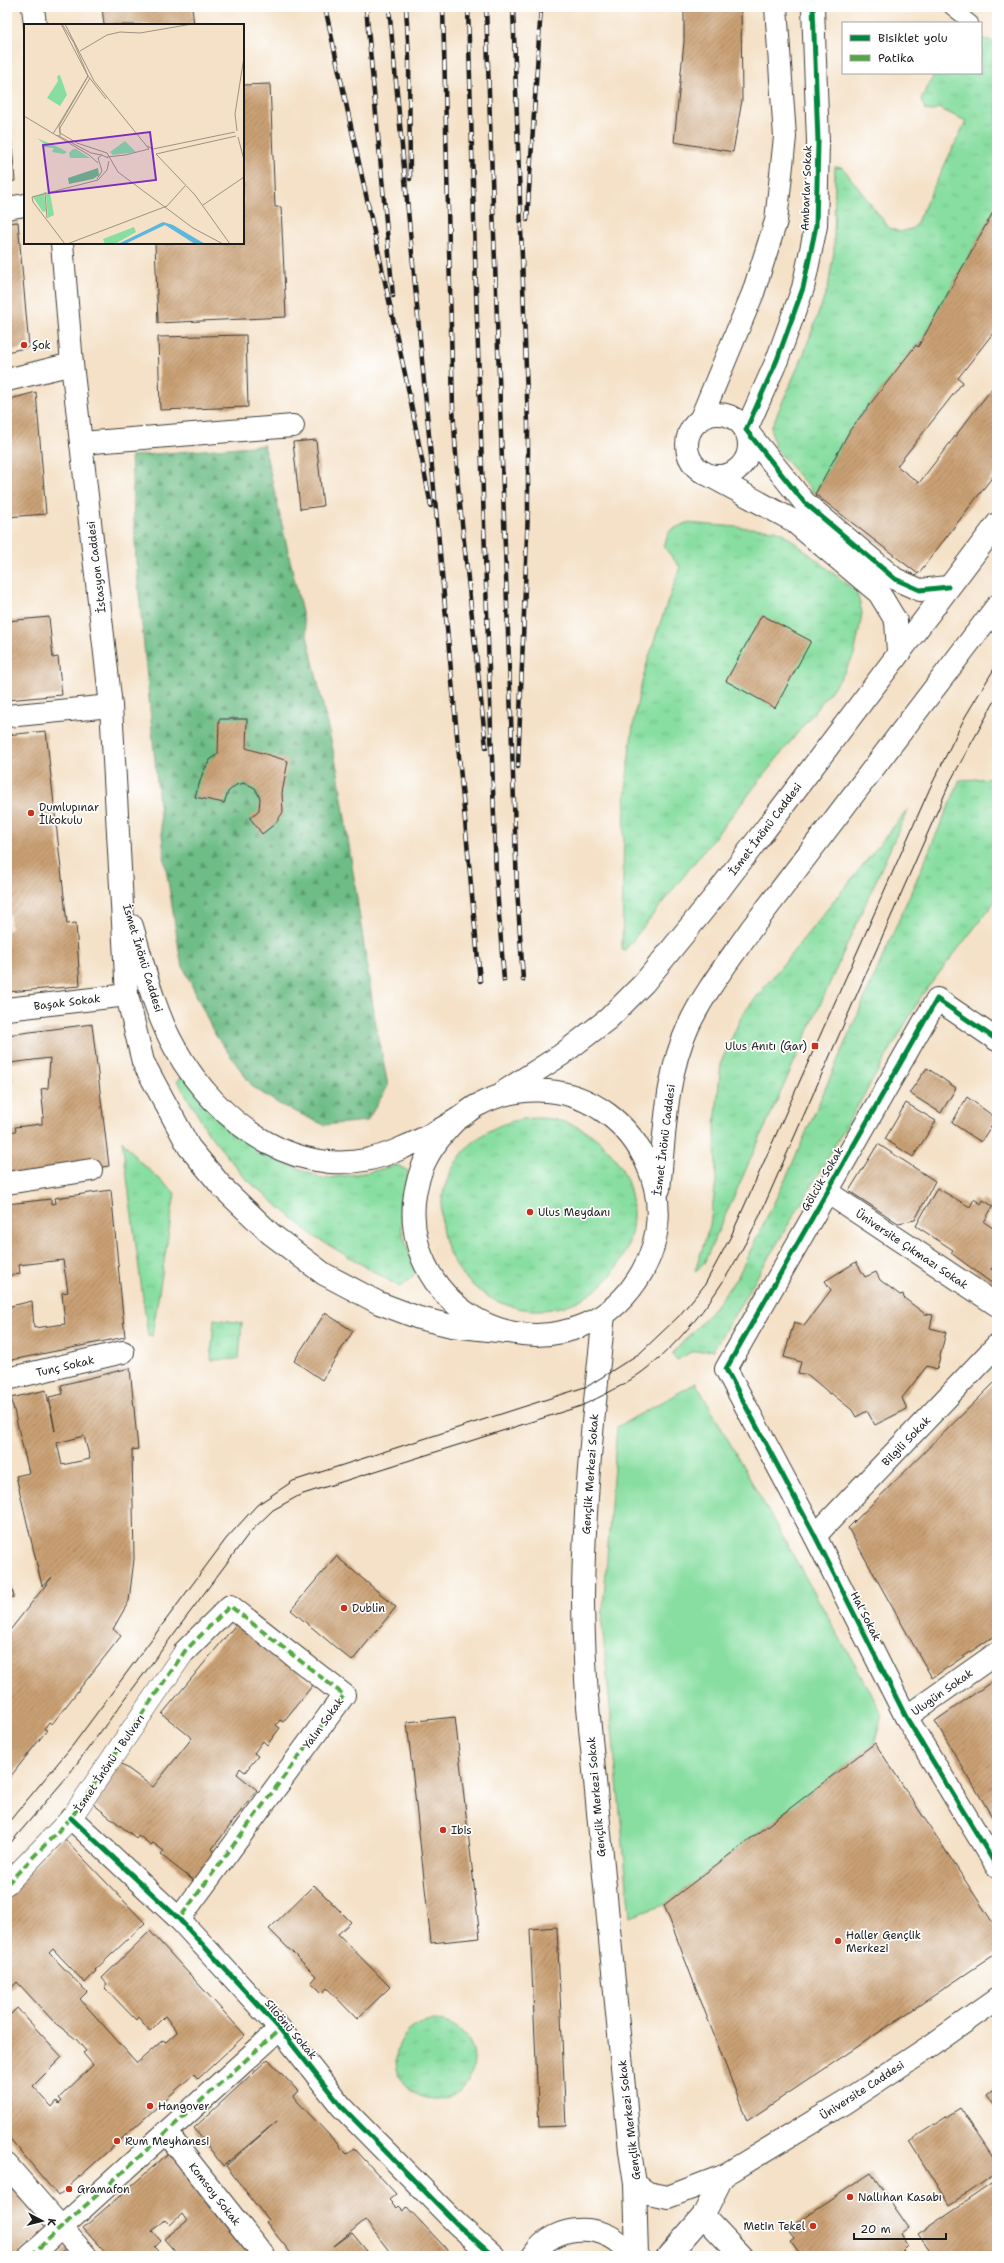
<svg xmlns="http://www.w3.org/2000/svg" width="1004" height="2263" font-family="'Shantell Sans',sans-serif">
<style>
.grass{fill:url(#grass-tufts);stroke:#527d5e}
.forest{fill:url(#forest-firs);stroke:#456c52}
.park{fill:#88dea1;stroke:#527d5e}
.building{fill:url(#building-hatch);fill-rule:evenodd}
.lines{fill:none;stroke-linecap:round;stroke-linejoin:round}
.service-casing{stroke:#3c3a36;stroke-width:16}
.pedestrian-casing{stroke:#3c3a36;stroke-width:22}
.minor-casing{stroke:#3c3a36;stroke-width:24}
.secondary-casing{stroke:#3c3a36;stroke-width:24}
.primary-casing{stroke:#3c3a36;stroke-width:24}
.service{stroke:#fff;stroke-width:14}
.pedestrian{stroke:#fff;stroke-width:21}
.minor{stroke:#fff;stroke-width:22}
.secondary{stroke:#fff;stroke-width:22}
.primary{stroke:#fff;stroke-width:22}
.tram{stroke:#1c1c1c;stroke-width:1}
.rail-casing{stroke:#1c1c1c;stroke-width:4.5}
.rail{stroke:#fff;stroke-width:3;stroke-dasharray:9;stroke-linecap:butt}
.quiet{stroke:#52a943;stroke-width:4;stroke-dasharray:8 4;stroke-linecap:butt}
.cycleway-casing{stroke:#fff;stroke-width:8}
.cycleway{stroke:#00873e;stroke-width:5}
.poi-dot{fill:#c8321e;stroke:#fff;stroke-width:1.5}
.labels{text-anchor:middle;stroke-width:3.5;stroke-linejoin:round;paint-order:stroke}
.street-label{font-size:11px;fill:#1c1c1c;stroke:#fff}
.poi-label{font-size:11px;fill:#1c1c1c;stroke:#fff;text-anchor:start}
.inset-road{fill:none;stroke:#9e9283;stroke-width:1}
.view{fill:#7b2cbf;fill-opacity:0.15;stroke:#7b2cbf;stroke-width:2}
.inset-edge{fill:none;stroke:#1c1c1c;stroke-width:2}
</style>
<defs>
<pattern id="grass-tufts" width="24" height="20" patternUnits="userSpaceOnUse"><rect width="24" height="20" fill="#88dea1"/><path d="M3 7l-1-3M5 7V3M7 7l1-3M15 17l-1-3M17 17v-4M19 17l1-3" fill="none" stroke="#75be8a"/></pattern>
<pattern id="forest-firs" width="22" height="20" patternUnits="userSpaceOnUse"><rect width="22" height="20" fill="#6ebd87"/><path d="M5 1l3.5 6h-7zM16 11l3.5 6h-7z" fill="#5a996e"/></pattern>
<pattern id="building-hatch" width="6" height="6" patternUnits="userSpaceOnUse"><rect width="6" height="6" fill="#caa075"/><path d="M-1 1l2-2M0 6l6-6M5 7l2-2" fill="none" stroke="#a3825f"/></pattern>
</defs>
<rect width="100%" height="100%" fill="#fff"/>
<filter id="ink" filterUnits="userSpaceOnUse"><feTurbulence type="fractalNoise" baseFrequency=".025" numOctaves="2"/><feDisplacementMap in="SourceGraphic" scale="8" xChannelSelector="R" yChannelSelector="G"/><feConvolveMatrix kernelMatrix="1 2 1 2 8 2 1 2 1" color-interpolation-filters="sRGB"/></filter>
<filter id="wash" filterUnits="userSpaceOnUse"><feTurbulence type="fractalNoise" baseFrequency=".012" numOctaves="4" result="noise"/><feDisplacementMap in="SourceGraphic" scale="16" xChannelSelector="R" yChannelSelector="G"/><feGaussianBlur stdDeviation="0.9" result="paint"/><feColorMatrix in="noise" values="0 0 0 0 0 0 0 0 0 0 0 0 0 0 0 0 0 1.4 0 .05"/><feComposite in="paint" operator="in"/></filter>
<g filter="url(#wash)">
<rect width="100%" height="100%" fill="#f4e1c7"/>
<g class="grass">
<polygon points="981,38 997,43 997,205 918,347 916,345 850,430 815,494 775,448 771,428 804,353 828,287 834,251 835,167 843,168 889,228 900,232 914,228 966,121 938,108 933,111 925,110 921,99 935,73 981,73"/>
<path d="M686,523L775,530L784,534L857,592L862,613L859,631L854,655L841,678L625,950H622C624,870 621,787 636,709C645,660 664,613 680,567L664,547L669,531Z"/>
<polygon points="997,778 997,899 922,995 802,1202 713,1350 691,1352 677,1360 672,1354 711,1312 738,1276 787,1176 960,780"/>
<polygon points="908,809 703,1265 695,1271 710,1225 716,1180 715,1126 721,1062 742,1015"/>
<polygon points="184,1076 225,1122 275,1158 323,1179 370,1172 397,1165 408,1171 401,1227 415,1274 400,1287 315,1237 245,1178 209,1134 177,1080"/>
<circle cx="537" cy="1214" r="96"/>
<polygon points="122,1140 137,1159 175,1193 152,1336 148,1336"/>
<polygon points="214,1319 242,1323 239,1359 211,1360"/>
<circle cx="435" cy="2060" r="39"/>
</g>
<polygon class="forest" points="264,445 338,772 375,1019 388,1086 367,1121 324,1125 279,1104 253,1087 214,1033 181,962 164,856 136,562 131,456"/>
<polygon class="park" points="696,1383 882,1713 875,1743 664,1905 630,1917 602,1623 617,1427"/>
<g id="blocks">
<g class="building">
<polygon points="102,7 192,7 194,25 104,25"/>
<polygon points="684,7 741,7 742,100 733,152 674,142 684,42"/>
<polygon points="990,7 997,7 997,12"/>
<polygon points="270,84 275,207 281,207 286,317 158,323 155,243 243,243 243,85"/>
<polygon points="7,87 15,181 7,182"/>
<polygon points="997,205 997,328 958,378 963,382 897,466 919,483 997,382 997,471 918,574 815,494 850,430 916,345 918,347"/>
<polygon points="18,222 29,347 7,352 7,223"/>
<polygon points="246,335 248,407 160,410 158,337"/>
<polygon points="36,392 46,514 7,517 7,400"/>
<polygon points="316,440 323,506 300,509 293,442"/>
<polygon points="762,615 811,641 775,708 726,681"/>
<polygon points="49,617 53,658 58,657 62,695 7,700 7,621"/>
<polygon points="219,719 247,719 246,748 288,761 282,793 283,812 276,823 262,834 250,818 259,810 260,798 255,788 245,783 236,785 228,792 224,803 195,797 203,772 210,760 218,754"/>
<polygon points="46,731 67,924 76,923 80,986 7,992 7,930 11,929 7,892 7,735"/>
<polygon points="92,1024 109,1166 7,1180 7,1132 16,1131 15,1127 42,1124 42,1117 44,1117 41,1089 48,1088 50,1058 10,1063 12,1084 7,1085 7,1035"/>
<polygon points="927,1068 956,1088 941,1113 909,1093"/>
<polygon points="967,1097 996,1118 981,1142 952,1123"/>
<polygon points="906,1103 936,1121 913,1157 885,1139"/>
<polygon points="878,1144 935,1181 915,1220 898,1223 849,1191"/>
<polygon points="937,1188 970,1207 974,1199 981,1204 983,1200 993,1206 984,1222 997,1231 997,1262 991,1270 997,1263 997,1287 951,1253 953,1250 916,1226"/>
<polygon points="111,1190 125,1337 7,1361 7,1307 32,1301 34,1328 65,1324 62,1293 68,1292 63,1260 19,1265 20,1274 7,1276 7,1204 51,1199 51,1204 56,1203 55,1198"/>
<polygon points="856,1262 865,1277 876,1272 880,1280 900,1295 903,1294 904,1298 925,1314 933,1315 930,1328 946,1332 937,1369 927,1366 902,1398 907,1409 875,1425 867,1411 856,1417 852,1410 831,1393 829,1394 827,1391 808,1375 798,1373 801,1362 784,1357 794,1322 804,1325 831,1290 825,1281"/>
<polygon points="325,1313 353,1331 322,1380 294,1361"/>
<path d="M130,1368L138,1449L132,1450L134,1559L129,1601L113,1629L121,1636L52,1724L49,1722L44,1729L47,1730L7,1781V1634L52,1577L42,1586L16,1476L29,1473L11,1398L46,1390L55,1431L49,1397L63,1394L61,1385ZM84,1436L90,1459L62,1465L57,1443Z"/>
<polygon points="997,1380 997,1634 932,1678 848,1528"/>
<polygon points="336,1556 396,1607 352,1661 291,1610"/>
<polygon points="7,1570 14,1597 8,1598 7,1603"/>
<polygon points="238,1622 313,1685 283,1722 280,1720 276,1725 280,1728 267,1745 263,1741 254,1753 258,1756 245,1772 240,1768 237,1774 257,1790 212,1849 215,1852 194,1881 161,1855 164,1851 153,1843 151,1845 138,1835 136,1838 88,1800 119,1762 153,1787 192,1738 162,1714"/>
<polygon points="997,1678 997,1825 935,1721"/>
<polygon points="455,1717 480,1938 431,1943 407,1722"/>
<polygon points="875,1743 997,1929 997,1953 747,2121 664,1905"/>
<polygon points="63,1837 145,1923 95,1970 96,1971 85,1983 53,1949 49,1953 87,1992 80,1999 137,2063 163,2040 166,2042 177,2032 165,2016 150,2031 138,2017 136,2020 104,1987 107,1984 102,1978 150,1931 245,2035 198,2079 194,2074 58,2196 7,2135 7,2018 17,2008 62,2057 33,2086 52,2107 57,2101 59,2104 62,2101 59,2098 93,2065 83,2053 86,2051 76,2039 55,2023 17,1982 7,1993 7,1894"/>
<polygon points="314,1885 351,1922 338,1934 390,1987 357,2019 327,1988 322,1993 311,1982 316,1976 269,1929"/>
<polygon points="557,1927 566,2126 539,2127 530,1929"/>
<polygon points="268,2059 298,2091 293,2096 298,2102 347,2154 354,2148 396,2194 389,2200 397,2208 399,2206 404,2211 407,2207 453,2256 393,2256 365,2220 334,2246 352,2233 371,2256 293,2256 266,2222 268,2220 226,2166 277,2121 223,2166 194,2128"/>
<polygon points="997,2086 997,2111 986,2095"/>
<polygon points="960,2108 997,2162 997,2173 949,2205 909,2141"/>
<polygon points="170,2152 210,2203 208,2204 250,2256 179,2256 164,2239 187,2221 182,2214 170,2225 165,2220 152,2231 161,2241 155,2247 164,2256 108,2256 83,2228"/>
<polygon points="871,2173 909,2228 901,2234 908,2246 902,2252 905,2256 801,2256 790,2241 794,2238 787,2229"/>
<polygon points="997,2180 997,2256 933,2256 918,2234"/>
<polygon points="7,2183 48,2229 15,2256 7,2256"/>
<polygon points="67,2247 74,2256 56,2256"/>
</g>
</g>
</g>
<g filter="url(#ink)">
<use href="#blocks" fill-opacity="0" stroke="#3c3a36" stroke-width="1"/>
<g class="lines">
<defs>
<polyline id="service" points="951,7 971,23"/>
<polyline id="pedestrian" points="7,1884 71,1818 185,1651"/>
<g id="minor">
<polyline points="813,7 818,142 816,226 803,288 777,360 746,430 804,502 895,579 920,590 948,587"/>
<polyline points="7,208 25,205"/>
<polyline points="7,380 72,364"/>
<circle cx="718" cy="445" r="31"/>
<polyline points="701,418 753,293 776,221 785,137 776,7"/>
<polyline points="81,443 293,426"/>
<polyline points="703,472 792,520 879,593 896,621 898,652"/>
<polyline points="7,716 111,706"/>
<polyline points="7,1009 127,995"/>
<polyline points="997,1040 937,999 726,1369 815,1536 906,1717 997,1867"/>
<polyline points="7,1183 91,1170"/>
<polyline points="827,1192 997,1305"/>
<polyline points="7,1379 123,1352"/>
<polyline points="815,1536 997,1345"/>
<polyline points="906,1717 997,1653"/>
<polyline points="71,1818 179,1919 280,2029 341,2106 457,2224 493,2256"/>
<polyline points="179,1919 344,1695 230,1606 185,1651"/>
<polyline points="166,2132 264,2256"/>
<polyline points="7,2165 86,2256"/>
<polyline points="703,2216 741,2256"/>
<polyline points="30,2256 280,2029"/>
</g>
<g id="secondary">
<path d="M604,1315C594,1408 584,1502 583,1596C583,1629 585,1663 587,1696L630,2151L635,2184L648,2193L668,2197L723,2176L844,2103L932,2045L997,1999"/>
<polyline points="635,2184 637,2256"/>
<path d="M533,2256C554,2221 610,2221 631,2256"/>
<polyline points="668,2256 703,2216 723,2176"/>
</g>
<g id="primary">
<polyline points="33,7 35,25"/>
<polyline points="62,243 72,364 111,706 127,995 143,1062 189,1147 223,1188 271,1234 324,1274 379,1303 419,1318 452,1326 507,1332"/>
<path d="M132,926C144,967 154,1011 175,1048C218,1125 304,1189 395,1151C415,1143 437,1132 456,1120C463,1116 469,1110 476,1106C498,1094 523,1089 548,1091C592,1095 630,1124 647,1164C663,1199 661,1239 642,1272C629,1295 609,1315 584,1325C486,1366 385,1272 421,1171C428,1151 441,1135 456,1120"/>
<polyline points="505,1091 561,1055 608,1019 644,983 714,897 997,524"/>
<path d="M659,1189C665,1135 665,1077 688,1027C704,992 729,961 751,929L997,606"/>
</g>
</defs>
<use href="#service" class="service-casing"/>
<use href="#pedestrian" class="pedestrian-casing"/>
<use href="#minor" class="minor-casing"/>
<use href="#secondary" class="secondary-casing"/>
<use href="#primary" class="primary-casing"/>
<use href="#service" class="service"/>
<use href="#pedestrian" class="pedestrian"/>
<use href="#minor" class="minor"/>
<use href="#secondary" class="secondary"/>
<use href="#primary" class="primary"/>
<g class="tram">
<polyline points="7,1824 73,1745 226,1539 257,1505 293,1481 588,1386 640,1353 678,1317 704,1286 731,1236 930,788 965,717 997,664"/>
<path d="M7,1847L66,1778L250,1532L273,1510L300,1495L581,1406C602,1396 623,1386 642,1372C695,1332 731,1274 760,1215L951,780L997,697"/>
</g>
<defs>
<g id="rail">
<polyline points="325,7 407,383 431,506"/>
<polyline points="366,7 393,296"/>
<polyline points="389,7 480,981"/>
<polyline points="406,7 409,58 410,179"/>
<polyline points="443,7 453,408 458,486 486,747"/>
<polyline points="468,7 476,290 496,876 504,980"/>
<polyline points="486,7 517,888 523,980"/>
<polyline points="513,7 528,424 528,510 518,767"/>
<polyline points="527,220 541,7"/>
</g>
</defs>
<use href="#rail" class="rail-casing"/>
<use href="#rail" class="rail"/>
<g class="quiet">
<polyline points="7,1884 71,1818 185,1651 230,1606 344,1695 179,1919"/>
<polyline points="30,2256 280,2029"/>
</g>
<defs>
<g id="cycleway">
<polyline points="813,7 818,142 816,226 803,288 777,360 746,430 804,502 895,579 920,590 948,587"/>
<polyline points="997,1040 937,999 726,1369 815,1536 906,1717 997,1867"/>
<polyline points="71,1818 179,1919 280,2029 341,2106 457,2224 493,2256"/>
</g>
</defs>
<use href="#cycleway" class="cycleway-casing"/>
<use href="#cycleway" class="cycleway"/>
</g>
</g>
<g class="poi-dot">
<circle cx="24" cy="345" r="4"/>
<circle cx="31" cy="813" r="4"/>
<rect x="811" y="1042" width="8" height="8" rx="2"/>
<circle cx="530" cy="1212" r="4"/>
<circle cx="344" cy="1608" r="4"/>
<circle cx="443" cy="1830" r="4"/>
<circle cx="838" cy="1941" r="4"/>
<circle cx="150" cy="2106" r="4"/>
<circle cx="117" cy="2141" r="4"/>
<circle cx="69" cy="2189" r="4"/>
<circle cx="850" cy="2197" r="4"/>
<circle cx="813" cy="2226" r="4"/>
</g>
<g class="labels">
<g class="street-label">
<text transform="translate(806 188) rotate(-88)" y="4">Ambarlar Sokak</text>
<text transform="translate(96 567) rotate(-97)" y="4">İstasyon Caddesi</text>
<text transform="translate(765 829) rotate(-53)" y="4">İsmet İnönü Caddesi</text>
<text transform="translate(143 958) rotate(73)" y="4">İsmet İnönü Caddesi</text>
<text transform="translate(67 1002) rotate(-7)" y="4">Başak Sokak</text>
<text transform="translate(664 1140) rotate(-83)" y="4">İsmet İnönü Caddesi</text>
<text transform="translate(822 1179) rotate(-60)" y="4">Gölcük Sokak</text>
<text transform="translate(912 1249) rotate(34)" y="4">Üniversite Çıkmazı Sokak</text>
<text transform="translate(65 1366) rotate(-13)" y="4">Tunç Sokak</text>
<text transform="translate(906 1441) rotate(-46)" y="4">Bilgili Sokak</text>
<text transform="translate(590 1474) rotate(-86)" y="4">Gençlik Merkezi Sokak</text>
<text transform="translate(866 1616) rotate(63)" y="4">Hal Sokak</text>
<text transform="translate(942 1692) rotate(-35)" y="4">Ulugün Sokak</text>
<text transform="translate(323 1723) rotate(-54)" y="4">Yalın Sokak</text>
<text transform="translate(109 1763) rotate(-56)" y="4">İsmet İnönü 1 Bulvarı</text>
<text transform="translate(596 1797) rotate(-95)" y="4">Gençlik Merkezi Sokak</text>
<text transform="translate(291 2029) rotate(50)" y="4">Siloönü Sokak</text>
<text transform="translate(862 2090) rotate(-33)" y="4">Üniversite Caddesi</text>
<text transform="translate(629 2120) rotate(-97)" y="4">Gençlik Merkezi Sokak</text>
<text transform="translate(215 2194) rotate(52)" y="4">Komsoy Sokak</text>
</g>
<g class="poi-label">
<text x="32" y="349">Şok</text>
<text x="39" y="811">Dumlupınar<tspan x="39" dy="13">İlkokulu</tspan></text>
<text x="807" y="1050" text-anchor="end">Ulus Anıtı (Gar)</text>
<text x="538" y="1216">Ulus Meydanı</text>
<text x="352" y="1612">Dublin</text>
<text x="451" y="1834">Ibis</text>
<text x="846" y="1939">Haller Gençlik<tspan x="846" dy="13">Merkezi</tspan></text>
<text x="158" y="2110">Hangover</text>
<text x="125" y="2145">Rum Meyhanesi</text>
<text x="77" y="2193">Gramafon</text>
<text x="858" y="2201">Nallıhan Kasabı</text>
<text x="805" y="2230" text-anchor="end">Metin Tekel</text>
</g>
</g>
<g transform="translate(24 24)">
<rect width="220" height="220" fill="#f4e1c7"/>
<path d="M13,114L36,124L43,128L40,130L28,128L30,124L20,123L19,119ZM49,125H52L66,134H46L45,129Z" fill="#88dea1"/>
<path d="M74,144L75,151L69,155L45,160L44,154Z" fill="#6ebd87"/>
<path d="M36,51L43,71L36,82L23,74L34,57L33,52ZM101,117L112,128L89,131L86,128ZM20,169L22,187L19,188L9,173ZM26,169L30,191L24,194L22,170ZM110,203L112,208L91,220H81L79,215Z" fill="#88dea1"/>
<path d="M139,198L149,201L181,220H171L141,201L101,220H94Z" fill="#5cb8da"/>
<path class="inset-road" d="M37,0L64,52L82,75M38,0L50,19L64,52L35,102L36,109L53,119L83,129L94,148L169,204L199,220M41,0L70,57L125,125L101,131L83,133M56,27L83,11L96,8L116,9L168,0M0,92L65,131L74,139M213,107L211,90L220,33M29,110L64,52M33,111L67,129L78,131M36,112V104L66,54M214,113L220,136M123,122L129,125L211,108M73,155L78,147L74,134L78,131L84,134M21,168L23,194M179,181L220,153M41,220L9,178L8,173L74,156L83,146L85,137M43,220L143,182L161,162M206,220L171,171L132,130L212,112"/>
<path class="view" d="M126,108L132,156L25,169L19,121Z"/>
<rect width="220" height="220" class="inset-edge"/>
</g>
<rect width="1004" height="2263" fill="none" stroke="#fff" stroke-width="24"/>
<rect x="842" y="22" width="140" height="52" fill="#ffffff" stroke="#a4a4a4"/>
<rect x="850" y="35" width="20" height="6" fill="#00873e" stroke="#a4a4a4"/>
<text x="878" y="42" font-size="12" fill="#1c1c1c">Bisiklet yolu</text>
<rect x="850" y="55" width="20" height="6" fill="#52a943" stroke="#a4a4a4"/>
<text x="878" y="62" font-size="12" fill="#1c1c1c">Patika</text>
<g transform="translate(42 2221) rotate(97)" stroke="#ffffff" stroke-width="3" paint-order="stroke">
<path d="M0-3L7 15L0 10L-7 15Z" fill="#1c1c1c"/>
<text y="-6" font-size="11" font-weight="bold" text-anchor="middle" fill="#1c1c1c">K</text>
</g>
<path d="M854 2233v6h92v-6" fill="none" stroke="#1c1c1c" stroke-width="2"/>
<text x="860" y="2233" font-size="12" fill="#1c1c1c" stroke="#ffffff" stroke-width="3" paint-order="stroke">20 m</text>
</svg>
